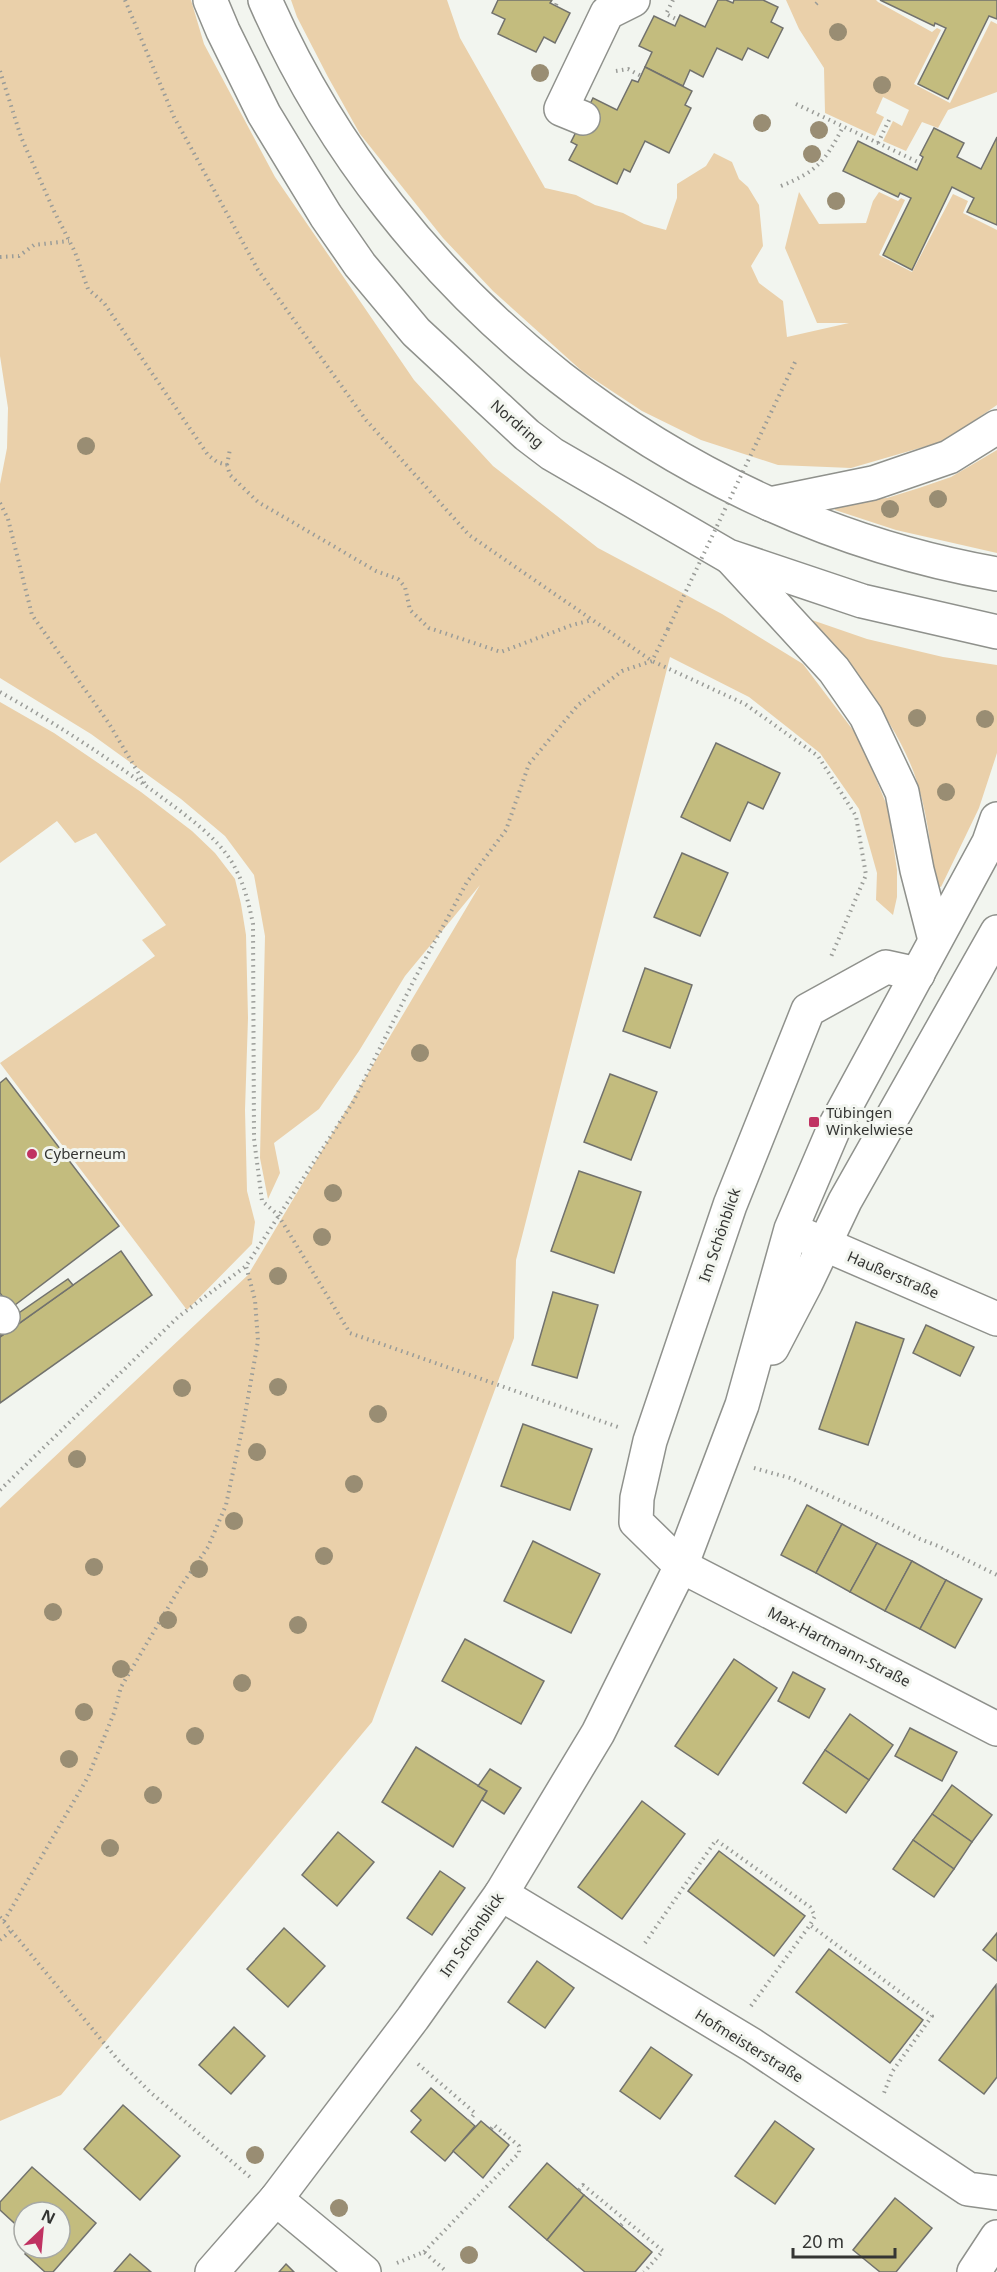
<svg xmlns="http://www.w3.org/2000/svg" width="997" height="2272" font-family="'Noto Sans',sans-serif">
<style>
.green{fill:#ead0aa}
.building{fill:#c3bc7e;stroke:#72726d;stroke-width:1.5}
.lines{fill:none;stroke-linecap:round;stroke-linejoin:round}
.minor-casing{stroke:#8f918c;stroke-width:36}
.path{stroke:#9a9c98;stroke-width:4;stroke-dasharray:1.5 4.5;stroke-linecap:butt}
.minor{stroke:#fff;stroke-width:33}
.path-bridge{stroke:#9a9c98;stroke-width:4;stroke-dasharray:1.5 4.5;stroke-linecap:butt}
.tree{fill:#998d73}
.poi-dot{fill:#c03362;stroke:#f2f5ef;stroke-width:2}
.labels{text-anchor:middle;stroke-width:6;stroke-linejoin:round;paint-order:stroke}
.street-label{font-size:15px;fill:#343533;stroke:#f2f5ef}
.poi-label{font-size:15px;fill:#343533;stroke:#f2f5ef;text-anchor:start}
</style>
<rect width="100%" height="100%" fill="#f2f5ef"/>
<g class="green">
<polygon points="0,0 191,0 204,44 275,177 414,380 493,466 598,548 722,614 803,664 859,738 888,808 897,870 897,897 893,915 876,900 877,873 859,809 820,753 749,697 670,657 516,1260 514,1338 372,1722 61,2095 0,2121 0,1508 248,1275 480,885 405,976 359,1051 319,1109 274,1143 280,1173 268,1199 260,1158 265,936 254,875 225,836 181,799 91,734 0,678 0,484 7,448 8,408 0,356"/>
<polygon points="291,0 447,0 460,38 545,188 576,195 595,205 623,213 644,224 666,230 677,198 677,184 706,166 714,153 732,162 739,179 748,187 759,205 763,246 751,266 759,283 783,301 787,337 849,323 817,323 785,248 799,192 819,224 866,223 873,201 879,192 898,201 901,198 905,200 879,255 912,272 953,194 968,201 963,213 997,230 997,405 944,441 851,468 778,465 701,440 642,411 583,372 493,291 443,238 360,134 328,77 297,17"/>
<polygon points="786,0 876,0 878,2 932,32 937,28 941,30 914,84 950,103 991,21 997,24 997,92 948,110 938,128 922,122 906,151 883,141 893,121 902,126 909,110 883,97 876,113 884,117 875,136 825,113 824,68 799,29"/>
<polygon points="997,450 997,553 896,530 835,510 833,504 839,501 887,498 919,488 951,477"/>
<path d="M809,619L867,639L943,657L997,665V753L979,808L941,887L935,885C931,847 927,809 914,773C892,714 848,666 809,619Z"/>
<polygon points="0,702 54,733 141,792 192,831 215,853 235,879 241,904 246,935 248,1018 245,1110 247,1191 255,1222 252,1244 187,1310 0,1063 155,956 142,940 166,925 96,833 75,843 57,821 0,863"/>
</g>
<g class="building">
<polygon points="498,0 552,0 550,3 570,13 555,43 544,37 536,52 498,34 505,19 492,13"/>
<polygon points="718,0 726,0 733,3 734,0 763,0 778,7 771,22 783,28 768,58 748,48 742,60 717,48 703,77 690,70 683,86 645,67 652,52 639,46 654,16 675,26 680,15 705,27"/>
<polygon points="880,0 997,0 997,19 989,16 948,99 918,84 946,28 935,23 934,26"/>
<polygon points="645,67 692,91 685,105 691,108 669,153 645,141 630,172 624,169 617,184 569,160 577,145 571,142 593,98 617,110 632,80 638,82"/>
<polygon points="934,128 964,143 957,157 981,169 997,137 997,225 967,212 974,198 952,187 912,270 883,255 911,198 900,193 898,197 843,171 858,141 917,170 923,157 920,155"/>
<polygon points="716,743 780,773 763,809 748,802 730,841 681,817"/>
<polygon points="682,853 728,873 700,936 654,917"/>
<polygon points="645,968 692,985 670,1048 623,1031"/>
<polygon points="610,1074 657,1092 631,1160 584,1142"/>
<polygon points="6,1078 119,1226 11,1308 0,1293 0,1083"/>
<polygon points="579,1171 641,1192 614,1273 551,1251"/>
<polygon points="121,1251 152,1295 0,1403 0,1337"/>
<polygon points="68,1279 73,1285 0,1337 0,1326"/>
<polygon points="553,1292 598,1305 577,1378 532,1365"/>
<polygon points="856,1322 904,1339 868,1445 819,1429"/>
<polygon points="926,1325 974,1347 960,1376 913,1353"/>
<polygon points="523,1424 592,1449 570,1510 501,1486"/>
<polygon points="807,1505 842,1524 816,1573 781,1555"/>
<polygon points="842,1524 877,1543 850,1592 816,1573"/>
<polygon points="533,1541 600,1574 571,1633 504,1601"/>
<polygon points="877,1543 912,1561 885,1611 850,1592"/>
<polygon points="912,1561 946,1580 920,1629 885,1611"/>
<polygon points="946,1580 982,1599 955,1648 920,1629"/>
<polygon points="465,1639 544,1681 521,1724 442,1681"/>
<polygon points="734,1659 777,1688 718,1775 675,1746"/>
<polygon points="793,1672 825,1689 809,1718 778,1701"/>
<polygon points="850,1714 893,1745 869,1780 825,1750"/>
<polygon points="910,1728 957,1752 942,1781 895,1756"/>
<polygon points="416,1747 487,1791 453,1847 382,1802"/>
<polygon points="825,1750 869,1780 846,1813 803,1783"/>
<polygon points="490,1769 521,1788 504,1814 482,1800 487,1791 478,1786"/>
<polygon points="952,1785 992,1815 972,1842 932,1814"/>
<polygon points="642,1801 685,1834 622,1919 578,1887"/>
<polygon points="932,1814 972,1842 954,1869 913,1840"/>
<polygon points="338,1832 374,1862 337,1906 302,1875"/>
<polygon points="913,1840 954,1869 934,1897 893,1869"/>
<polygon points="719,1851 805,1916 774,1956 688,1891"/>
<polygon points="440,1871 465,1888 432,1935 407,1918"/>
<polygon points="284,1928 325,1966 288,2007 247,1969"/>
<polygon points="997,1933 997,1961 983,1950"/>
<polygon points="829,1949 923,2020 890,2063 796,1992"/>
<polygon points="537,1961 574,1988 545,2028 508,2002"/>
<polygon points="996,1985 997,2077 984,2094 939,2060"/>
<polygon points="234,2027 265,2056 231,2094 199,2065"/>
<polygon points="651,2047 692,2075 660,2119 620,2091"/>
<polygon points="431,2088 475,2126 445,2161 411,2132 421,2120 411,2111"/>
<polygon points="123,2105 180,2156 140,2200 84,2149"/>
<polygon points="481,2121 509,2145 483,2178 453,2151"/>
<polygon points="775,2121 814,2149 775,2204 735,2176"/>
<polygon points="547,2163 584,2195 547,2240 509,2207"/>
<polygon points="32,2167 96,2223 53,2272 45,2272 25,2254 31,2248 60,2248 60,2212 24,2212 24,2232 0,2210 0,2202"/>
<polygon points="584,2195 652,2252 635,2272 585,2272 547,2240"/>
<polygon points="895,2198 932,2228 896,2272 880,2272 853,2250"/>
<polygon points="130,2254 151,2272 114,2272"/>
<polygon points="286,2264 294,2272 279,2272"/>
</g>
<g class="lines">
<defs>
<g id="minor">
<polyline points="210,0 223,31 264,114 326,216 360,265 416,332 527,435 552,454 728,556 862,601 997,632"/>
<path d="M265,0C395,297 678,518 997,574"/>
<polyline points="583,118 561,109 607,13 633,0"/>
<polyline points="770,504 873,483 949,457 997,427"/>
<polyline points="732,559 834,670 866,716 902,792 917,870 935,940"/>
<polyline points="918,974 886,967 808,1010 730,1205 650,1441 637,1498 636,1522 681,1566 997,1729"/>
<polyline points="803,1235 997,1319"/>
<polyline points="0,1313 3,1317"/>
<polyline points="772,1348 806,1283 845,1201 997,932"/>
<polyline points="501,1894 752,2045 968,2189 997,2193"/>
<polyline points="276,2199 364,2272"/>
<polyline points="212,2272 276,2199 413,2018 501,1894 598,1733 681,1566 742,1405 791,1229 835,1126 989,842 997,819"/>
<polyline points="974,2272 997,2237"/>
</g>
</defs>
<use href="#minor" class="minor-casing"/>
<g class="path">
<polyline points="125,0 174,117 258,270 366,420 469,535 652,661 745,704 818,756 856,816 866,875 830,959"/>
<polyline points="673,0 666,14 678,20"/>
<polyline points="816,4 820,0"/>
<polyline points="556,5 558,0"/>
<polyline points="0,71 21,137 54,211 75,252 88,289 104,303 208,455 217,462 227,465 230,475 258,502 376,571 398,579 405,587 410,610 429,628 501,652 572,625 592,620"/>
<polyline points="616,71 628,69 641,76"/>
<polyline points="796,104 920,163"/>
<polyline points="878,143 889,120"/>
<path d="M781,186C818,171 825,161 843,127"/>
<polyline points="0,257 19,256 34,245 69,241"/>
<polyline points="227,465 230,449"/>
<polyline points="0,503 8,519 32,615 108,722 145,784"/>
<path d="M0,692C57,724 111,760 164,799C188,817 218,838 233,864C244,883 249,904 253,924L254,1139L262,1201L278,1215L350,1333L621,1428"/>
<polyline points="754,1468 790,1478 875,1516 920,1539 938,1546 997,1575"/>
<polyline points="0,1490 178,1317 246,1266 353,1102 414,980 467,882 506,830 529,764 578,705 622,671 652,661 668,629"/>
<polyline points="0,1917 118,2060 150,2092 250,2177"/>
<polyline points="4,1921 88,1777 114,1713 121,1687 179,1589 208,1547 226,1505 244,1420 258,1341 255,1300 246,1266"/>
<polyline points="0,1940 11,1931"/>
<polyline points="645,1943 716,1840 810,1907 815,1916 810,1925"/>
<polyline points="751,2006 810,1925 932,2016 892,2072 884,2093"/>
<polyline points="418,2064 475,2113 469,2121"/>
<polyline points="579,2190 583,2185 663,2251 644,2272"/>
<polyline points="621,2225 625,2221"/>
<polyline points="424,2252 519,2153 519,2146 494,2125 491,2129"/>
<polyline points="397,2263 424,2252 447,2272"/>
</g>
<use href="#minor" class="minor"/>
<polyline class="path-bridge" points="668,629 796,360"/>
</g>
<g class="tree">
<circle cx="838" cy="32" r="9"/>
<circle cx="540" cy="73" r="9"/>
<circle cx="882" cy="85" r="9"/>
<circle cx="762" cy="123" r="9"/>
<circle cx="819" cy="130" r="9"/>
<circle cx="812" cy="154" r="9"/>
<circle cx="836" cy="201" r="9"/>
<circle cx="86" cy="446" r="9"/>
<circle cx="938" cy="499" r="9"/>
<circle cx="890" cy="509" r="9"/>
<circle cx="917" cy="718" r="9"/>
<circle cx="985" cy="719" r="9"/>
<circle cx="946" cy="792" r="9"/>
<circle cx="420" cy="1053" r="9"/>
<circle cx="333" cy="1193" r="9"/>
<circle cx="322" cy="1237" r="9"/>
<circle cx="278" cy="1276" r="9"/>
<circle cx="278" cy="1387" r="9"/>
<circle cx="182" cy="1388" r="9"/>
<circle cx="378" cy="1414" r="9"/>
<circle cx="257" cy="1452" r="9"/>
<circle cx="77" cy="1459" r="9"/>
<circle cx="354" cy="1484" r="9"/>
<circle cx="234" cy="1521" r="9"/>
<circle cx="324" cy="1556" r="9"/>
<circle cx="94" cy="1567" r="9"/>
<circle cx="199" cy="1569" r="9"/>
<circle cx="53" cy="1612" r="9"/>
<circle cx="168" cy="1620" r="9"/>
<circle cx="298" cy="1625" r="9"/>
<circle cx="121" cy="1669" r="9"/>
<circle cx="242" cy="1683" r="9"/>
<circle cx="84" cy="1712" r="9"/>
<circle cx="195" cy="1736" r="9"/>
<circle cx="69" cy="1759" r="9"/>
<circle cx="153" cy="1795" r="9"/>
<circle cx="110" cy="1848" r="9"/>
<circle cx="255" cy="2155" r="9"/>
<circle cx="339" cy="2208" r="9"/>
<circle cx="469" cy="2255" r="9"/>
</g>
<g class="poi-dot">
<rect x="808" y="1116" width="12" height="12" rx="3"/>
<circle cx="32" cy="1154" r="6"/>
</g>
<g class="labels">
<g class="street-label">
<text transform="translate(517 424) rotate(41)" y="5">Nordring</text>
<text transform="translate(720 1235) rotate(-71)" y="5">Im Schönblick</text>
<text transform="translate(893 1275) rotate(23)" y="5">Haußerstraße</text>
<text transform="translate(839 1647) rotate(27)" y="5">Max-Hartmann-Straße</text>
<text transform="translate(472 1935) rotate(-55)" y="5">Im Schönblick</text>
<text transform="translate(749 2046) rotate(32)" y="5">Hofmeisterstraße</text>
</g>
<g class="poi-label">
<text x="826" y="1118">Tübingen<tspan x="826" dy="17">Winkelwiese</tspan></text>
<text x="44" y="1159">Cyberneum</text>
</g>
</g>
<g transform="translate(42 2230) rotate(26)"><circle r="28" fill="#f2f5ef" stroke="#a6a8a4" stroke-width="1.5"/>
<path d="M0-4.5L10 22L0 15L-10 22Z" fill="#c03362"/>
<text y="-9" font-size="16" font-weight="bold" text-anchor="middle" fill="#343533">N</text>
</g>
<path d="M793 2248v9h102v-9" fill="none" stroke="#343533" stroke-width="3"/>
<text x="802" y="2248" font-size="18" fill="#343533" stroke="#f2f5ef" stroke-width="4.5" paint-order="stroke">20 m</text>
</svg>
